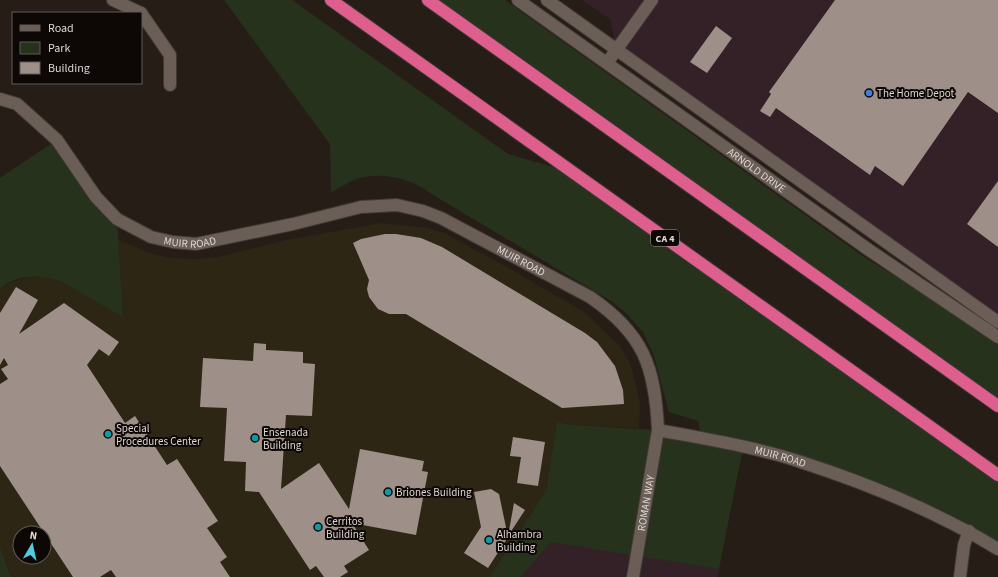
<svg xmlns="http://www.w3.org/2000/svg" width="998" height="577" font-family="'Source Sans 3',sans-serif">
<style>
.commercial{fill:#332127}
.medical{fill:#2d2615;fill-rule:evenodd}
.green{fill:#27321c}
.building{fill:#9e9088}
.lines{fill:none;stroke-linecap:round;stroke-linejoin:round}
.minor-casing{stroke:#413936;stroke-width:14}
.tertiary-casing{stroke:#413936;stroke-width:14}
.motorway-casing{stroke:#413936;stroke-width:14}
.minor{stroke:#6a5e57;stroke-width:12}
.tertiary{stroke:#6a5e57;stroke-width:12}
.motorway{stroke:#de5e8e;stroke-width:12}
.shop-dot{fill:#3f7fe0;stroke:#0d0806;stroke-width:1.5}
.culture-dot{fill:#0f9aa8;stroke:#0d0806;stroke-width:1.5}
.labels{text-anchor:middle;stroke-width:4;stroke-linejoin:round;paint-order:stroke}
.shield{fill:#0d0806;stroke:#9f9996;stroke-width:1}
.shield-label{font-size:10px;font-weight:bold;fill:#ded7d3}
.poi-label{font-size:11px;fill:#ded7d3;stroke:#0d0806;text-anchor:start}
.street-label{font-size:11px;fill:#ded7d3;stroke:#0d0806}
</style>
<rect width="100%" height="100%" fill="#271d17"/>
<g class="commercial">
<polygon points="582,0 998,0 998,322 617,50 610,19"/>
<polygon points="551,542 636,555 719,569 718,577 521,577"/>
</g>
<path class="medical" d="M382,223L428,228L444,233L505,266L584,312L619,345L631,365L640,403L639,428L572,425L557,422L546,491L489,577H11L0,547V290L3,287L13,281L28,278L42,276L53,278L62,282L123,316L118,239L146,252L170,258L196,259L218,257L286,240ZM20,533H44V557H20Z"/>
<g class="green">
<path d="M224,0H292L508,154L574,173L998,475V549L907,502L743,448L719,569L551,542L521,577H489L546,491L557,422L572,425L658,430L701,438L698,421L669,412L654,356L643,332L626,313L611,301L430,193C410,178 384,172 359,178C350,181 340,188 331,192L330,144Z"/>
<polygon points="428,0 505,0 864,257 998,339 998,406"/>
<path d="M57,140L117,219L123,317L62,282C44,275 14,273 0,290V178Z"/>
<polygon points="0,547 11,577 0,577"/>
</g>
<g class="building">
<polygon points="835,0 998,0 998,113 968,92 903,186 875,166 870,175 776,108 770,117 760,111 771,94 769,92"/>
<polygon points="716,26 732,38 707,73 690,62"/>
<polygon points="998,181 998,247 967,224"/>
<polygon points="385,234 396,234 421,238 442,247 585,333 597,342 615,366 623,390 624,404 562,408 406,314 389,314 378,309 369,297 367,289 369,280 353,243 361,239"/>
<polygon points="16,287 38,300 19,334 64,303 119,342 109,356 99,349 87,365 125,423 135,416 167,465 177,459 218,521 207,528 227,557 220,562 230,577 116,577 111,570 100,577 73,577 0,466 0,384 8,379 1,369 8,365 4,358 0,365 0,313"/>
<polygon points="254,343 266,344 266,350 303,352 303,363 315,364 312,416 286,415 281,489 319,463 349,509 360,449 424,461 422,471 428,472 416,535 352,523 369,550 344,566 348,572 340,577 324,577 316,566 310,570 259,492 245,491 246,462 224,461 227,408 200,407 203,358 253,361"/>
<polygon points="513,437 545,442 538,486 517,483 521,457 510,456"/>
<polygon points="491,489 499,494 508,537 488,568 464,553 481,527 474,492"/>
<polygon points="514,503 525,510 508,536"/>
</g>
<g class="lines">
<defs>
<g id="minor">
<polyline points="113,0 141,13"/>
<polyline points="141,13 170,55 170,85"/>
<polyline points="607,63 652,0"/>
<path id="s1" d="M633,577L658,430"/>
<polyline points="960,577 964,545 969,531"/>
</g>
<g id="tertiary">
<path id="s2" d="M518,0L869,250L998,337"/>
<polyline points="547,0 998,322"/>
<path id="s3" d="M0,99L17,104L57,140L96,197L117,219L151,237L173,242L196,244L293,224L361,207L397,205L423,211L441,218L590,297C644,334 655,367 658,430C705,439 756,447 801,462C869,484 937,512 998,549"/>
</g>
<g id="motorway">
<polyline points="331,0 998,475"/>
<polyline points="428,0 998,406"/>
</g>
</defs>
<use href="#minor" class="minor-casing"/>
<use href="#tertiary" class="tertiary-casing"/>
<use href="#motorway" class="motorway-casing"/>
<use href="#minor" class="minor"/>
<use href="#tertiary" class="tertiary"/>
<use href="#motorway" class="motorway"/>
</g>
<circle class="shop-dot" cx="869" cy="93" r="4"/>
<g class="culture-dot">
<circle cx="108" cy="434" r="4"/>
<circle cx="255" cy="438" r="4"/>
<circle cx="388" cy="492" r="4"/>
<circle cx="318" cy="527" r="4"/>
<circle cx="489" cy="540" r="4"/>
</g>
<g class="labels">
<rect class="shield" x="651" y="230" width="28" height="16" rx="3"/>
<g class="shield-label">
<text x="665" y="242">CA 4</text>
</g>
<g class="poi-label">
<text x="877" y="97">The Home Depot</text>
<text x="116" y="432">Special<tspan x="116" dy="13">Procedures Center</tspan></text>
<text x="263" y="436">Ensenada<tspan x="263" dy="13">Building</tspan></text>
<text x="396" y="496">Briones Building</text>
<text x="326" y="525">Cerritos<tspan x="326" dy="13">Building</tspan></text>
<text x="497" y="538">Alhambra<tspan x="497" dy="13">Building</tspan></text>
</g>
<g class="street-label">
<text dy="4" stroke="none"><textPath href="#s2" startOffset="293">ARNOLD DRIVE</textPath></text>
<text dy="4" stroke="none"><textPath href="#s3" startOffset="249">MUIR ROAD</textPath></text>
<text dy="4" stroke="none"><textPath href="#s3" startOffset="597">MUIR ROAD</textPath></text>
<text dy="4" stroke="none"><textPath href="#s3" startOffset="957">MUIR ROAD</textPath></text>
<text dy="4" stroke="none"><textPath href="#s1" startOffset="75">ROMAN WAY</textPath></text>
</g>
</g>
<rect x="12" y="12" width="130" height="72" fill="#0d0806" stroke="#615b58"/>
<rect x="20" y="25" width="20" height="6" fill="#6a5e57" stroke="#615b58"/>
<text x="48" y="32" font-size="12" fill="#ded7d3">Road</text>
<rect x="20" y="42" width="20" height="12" fill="#27321c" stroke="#615b58"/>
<text x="48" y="52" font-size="12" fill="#ded7d3">Park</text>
<rect x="20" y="62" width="20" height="12" fill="#9e9088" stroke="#615b58"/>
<text x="48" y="72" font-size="12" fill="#ded7d3">Building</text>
<g transform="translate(32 545) rotate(9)"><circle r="19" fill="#0d0806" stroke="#615b58"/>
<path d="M0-3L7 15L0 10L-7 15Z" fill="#54cade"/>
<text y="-6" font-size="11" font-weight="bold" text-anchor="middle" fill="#ded7d3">N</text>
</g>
</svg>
